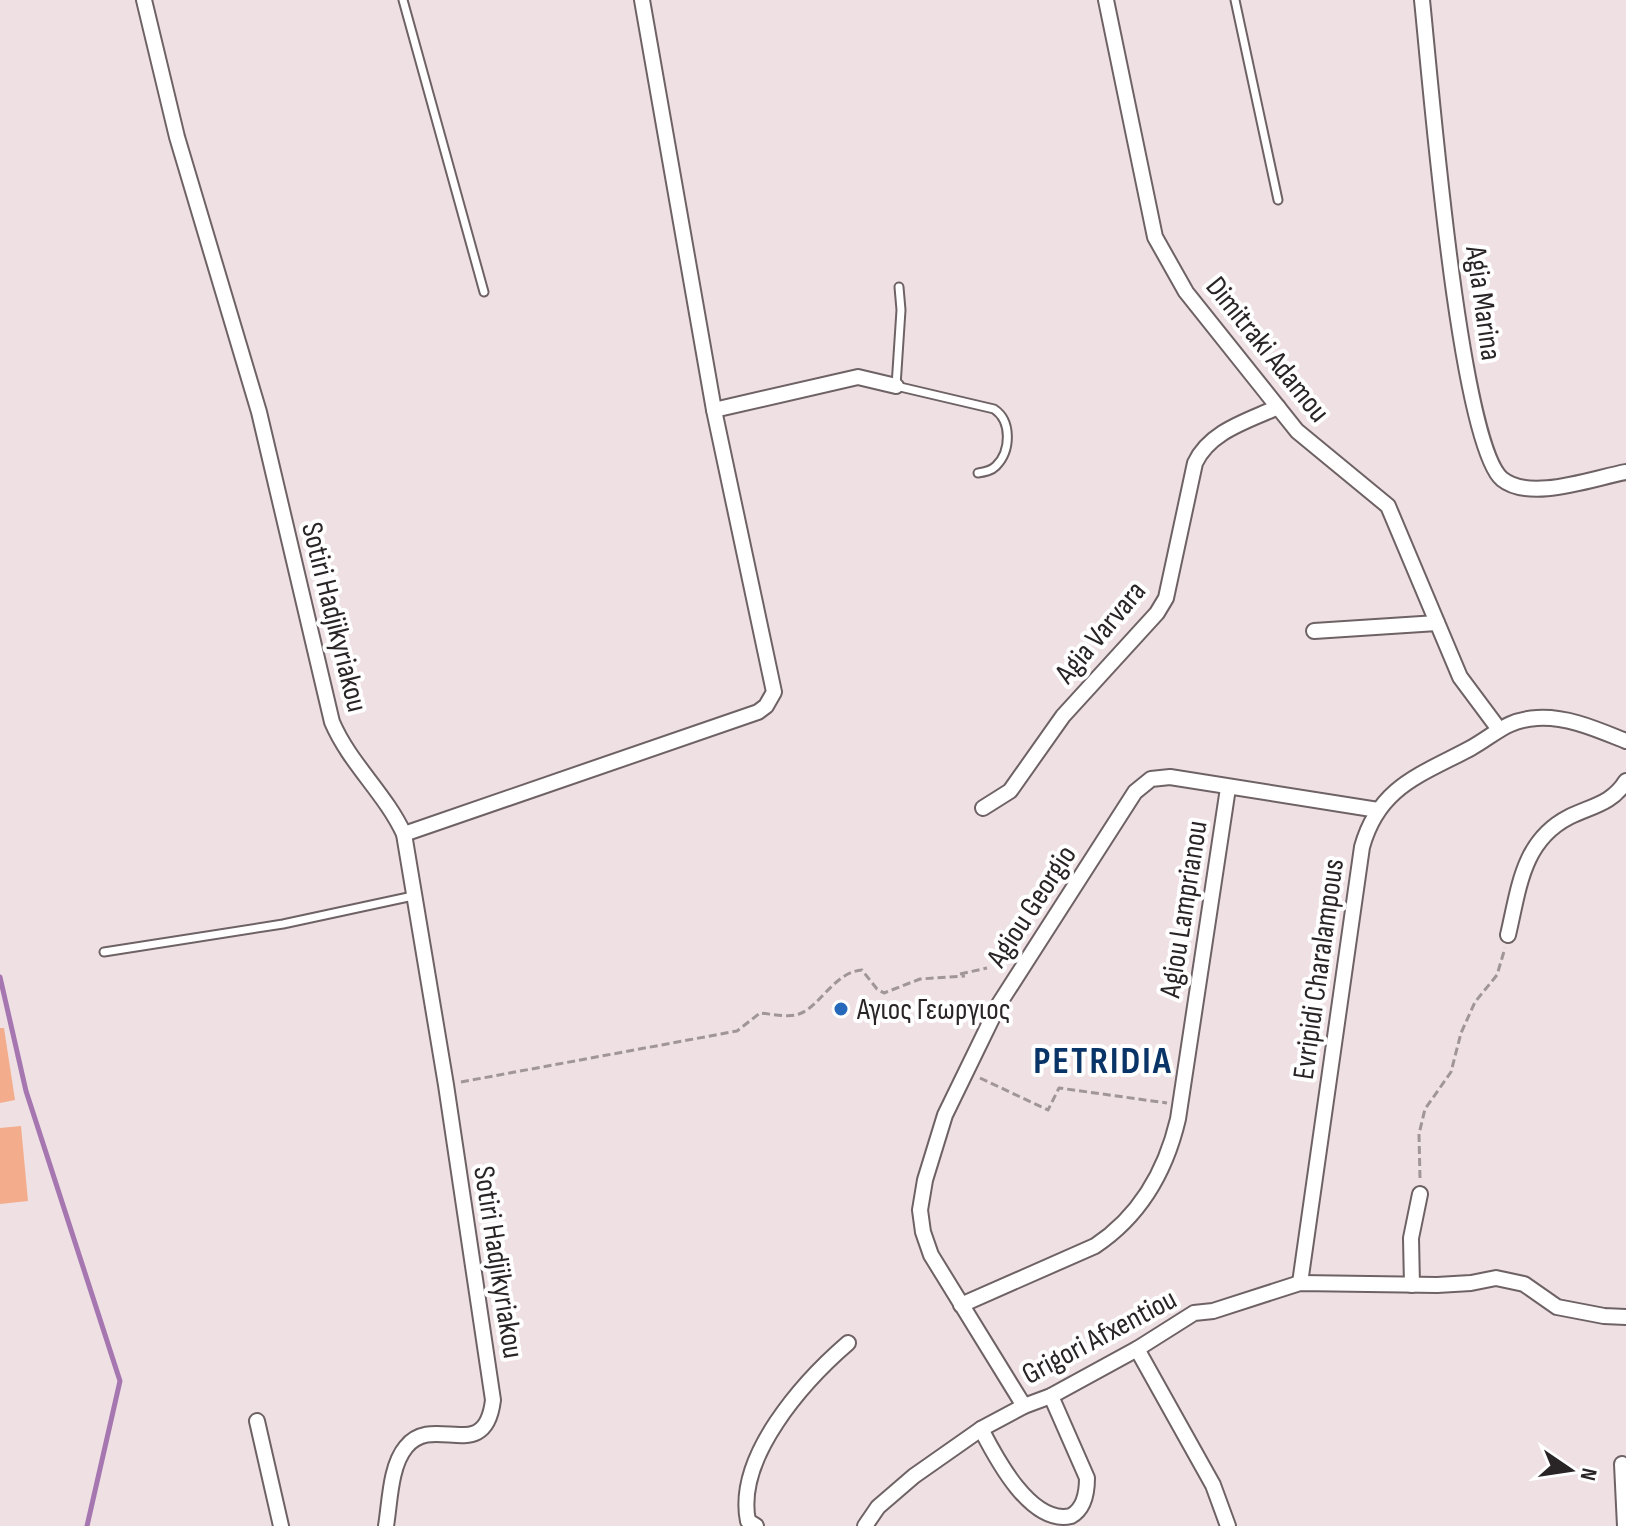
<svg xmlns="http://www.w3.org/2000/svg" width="1626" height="1526" font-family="'Sofia Sans Condensed',sans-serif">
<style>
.green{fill:#f3ad8c}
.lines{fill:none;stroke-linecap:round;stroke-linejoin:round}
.stream{stroke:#a576b0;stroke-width:5}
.service-casing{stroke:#6e6265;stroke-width:11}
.minor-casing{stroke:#6e6265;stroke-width:18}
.path{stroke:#a09698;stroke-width:3;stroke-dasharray:8 4;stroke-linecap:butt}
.service{stroke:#fff;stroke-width:7}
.minor{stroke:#fff;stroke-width:14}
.poi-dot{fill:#2668b9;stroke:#fff;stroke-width:3}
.labels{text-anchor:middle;stroke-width:8;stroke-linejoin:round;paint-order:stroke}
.street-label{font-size:30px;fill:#292425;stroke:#fff}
.poi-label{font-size:30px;fill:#292425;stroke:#fff;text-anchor:start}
.district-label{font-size:38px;font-weight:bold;letter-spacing:2px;fill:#093467;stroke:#fff}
</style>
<rect width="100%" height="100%" fill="#eee0e3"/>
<g class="green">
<polygon points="0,1028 4,1028 15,1100 0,1103"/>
<polygon points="21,1126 28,1201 0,1204 0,1128"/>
</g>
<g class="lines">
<polyline class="stream" points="0,977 26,1091 120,1381 87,1526"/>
<defs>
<g id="service">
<polyline points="403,0 484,292"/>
<polyline points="1235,0 1278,200"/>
<path d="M899,287L901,310L896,386L994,409C1012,421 1011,451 996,466C991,471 985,472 978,473"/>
<polyline points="104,952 283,924 413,896"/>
</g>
<g id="minor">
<path d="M144,0L177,137L259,412L332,722C350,764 385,793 404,834L446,1085L493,1400C485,1466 434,1412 406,1447C390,1466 390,1502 386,1526"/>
<polyline points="1106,0 1155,237 1186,292 1297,431 1388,506 1460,677 1498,728"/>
<path d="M1422,0C1430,75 1459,442 1502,479C1530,502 1593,478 1626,472"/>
<polyline points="714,410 858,377 896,386"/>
<polyline points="1314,631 1437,623"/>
<path d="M983,808L1010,791L1063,716L1157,613L1166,598L1195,463C1210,431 1248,421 1278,407"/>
<polyline points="404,834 758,712 766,706 774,692 714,410 642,0"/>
<path d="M1508,935C1519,889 1522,841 1569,817C1591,806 1612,804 1626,781"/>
<path d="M1300,1283L1362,847C1379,786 1421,775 1471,748C1496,734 1506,720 1537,718C1568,716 1598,730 1626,741"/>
<polyline points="1412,1285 1411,1238 1420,1194"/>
<path d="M961,1305L1095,1246C1140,1216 1166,1170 1178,1119L1228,788"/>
<polyline points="1137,1349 1213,1485 1228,1526"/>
<polyline points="1024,1406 931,1255 923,1232 920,1210 925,1180 945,1115 999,1004 1135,792 1151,779 1170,777 1378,810"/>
<polyline points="257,1421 281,1526"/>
<path d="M981,1429C994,1454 1030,1526 1071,1516C1084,1509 1087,1492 1087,1478L1051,1396"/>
<polyline points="1622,1464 1625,1526"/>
<path d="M756,1526L748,1521C735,1457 804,1381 848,1343"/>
<polyline points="865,1526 878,1507 914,1476 981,1429 1024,1406 1051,1396 1137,1349 1194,1313 1213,1311 1300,1283 1437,1285 1471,1283 1496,1278 1524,1284 1557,1307 1604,1316 1626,1317"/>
</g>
</defs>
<use href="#service" class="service-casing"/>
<use href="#minor" class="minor-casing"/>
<g class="path">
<polyline points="960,974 987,968"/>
<polyline points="980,1078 1048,1110 1059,1088 1167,1103"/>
<path d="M461,1082L737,1031L760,1013C772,1014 789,1018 799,1014C820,1007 834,972 862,970L877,989L884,993L920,979L965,976"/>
<polyline points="1420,1178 1419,1134 1425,1109 1451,1072 1461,1033 1475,1002 1497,975 1505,948"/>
</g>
<use href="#service" class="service"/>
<use href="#minor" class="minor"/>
</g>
<circle class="poi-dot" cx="841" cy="1009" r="8"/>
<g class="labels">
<g class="street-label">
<text transform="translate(1484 303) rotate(82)" y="10">Agia Marina</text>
<text transform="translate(1268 349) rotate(51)" y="10">Dimitraki Adamou</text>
<text transform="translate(335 617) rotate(76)" y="10">Sotiri Hadjikyriakou</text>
<text transform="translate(1100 632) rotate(-50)" y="10">Agia Varvara</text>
<text transform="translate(1031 906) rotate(-57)" y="10">Agiou Georgio</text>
<text transform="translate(1183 909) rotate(-81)" y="10">Agiou Lamprianou</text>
<text transform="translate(1318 969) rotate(-82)" y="10">Evripidi Charalampous</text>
<text transform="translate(499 1262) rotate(81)" y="10">Sotiri Hadjikyriakou</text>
<text transform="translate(1099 1336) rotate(-28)" y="10">Grigori Afxentiou</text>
</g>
<g class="poi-label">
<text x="857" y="1019">Αγιος Γεωργιος</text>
</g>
<g class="district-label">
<text x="1103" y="1073">PETRIDIA</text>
</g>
</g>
<g transform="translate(1570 1470) rotate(103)" stroke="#ffffff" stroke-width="6" paint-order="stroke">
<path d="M0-6L14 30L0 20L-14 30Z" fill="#292425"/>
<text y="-12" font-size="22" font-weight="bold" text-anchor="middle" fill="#292425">N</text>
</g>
</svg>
